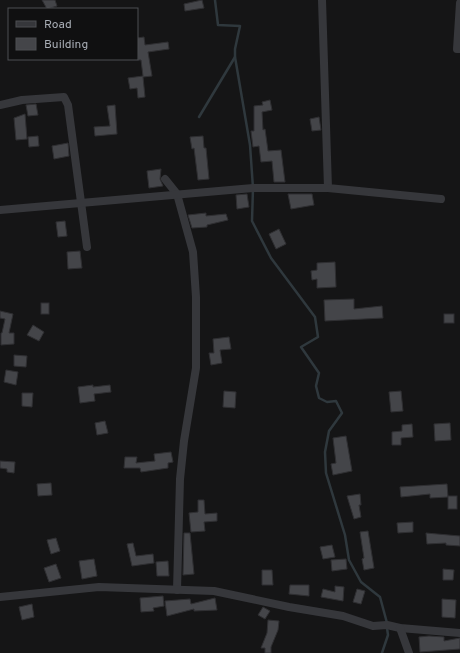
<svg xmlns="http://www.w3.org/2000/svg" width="460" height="653" font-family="Overpass,sans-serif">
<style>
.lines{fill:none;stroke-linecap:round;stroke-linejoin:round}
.stream{stroke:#2f383d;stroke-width:2.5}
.building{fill:#444549;stroke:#2f2f32}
.minor{stroke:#36373b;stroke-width:8}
</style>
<rect width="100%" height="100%" fill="#151516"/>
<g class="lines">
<g class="stream">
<polyline points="235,57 250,145 253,188 252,221 271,258 315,317 318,337 301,347 319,373 316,386 319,398 327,402 336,401 342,413 329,431 325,452 326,473 345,535 349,560 361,582 380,597 387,623"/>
<polyline points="199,117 235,57 235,49 240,26 218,25 215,0"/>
<polyline points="382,653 388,635 387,628"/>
</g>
</g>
<g class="building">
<polygon points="42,0 55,0 57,6 47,9"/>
<polygon points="202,0 204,8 185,11 184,4"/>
<polygon points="144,37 145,45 168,42 169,49 148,52 152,76 143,77 145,97 138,98 137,88 130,89 128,78 143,76 141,60 138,60 137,38"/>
<polygon points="270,100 272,110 262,112 263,130 265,129 268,151 281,150 285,182 274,182 272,161 261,162 259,146 253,147 251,131 254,131 254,106 263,105 262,102"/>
<polygon points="36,104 38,115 28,116 26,105"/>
<polygon points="115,105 117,134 95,136 94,127 110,126 107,106"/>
<polygon points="25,114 27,139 16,140 14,118"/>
<polygon points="319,117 321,130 312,131 310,119"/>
<polygon points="38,136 39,146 29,147 28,137"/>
<polygon points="203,136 204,148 206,148 209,179 198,180 194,148 192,149 190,137"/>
<polygon points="68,143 69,156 54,159 52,146"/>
<polygon points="161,169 160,179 163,186 149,188 147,171"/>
<polygon points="247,194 249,207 237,209 236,195"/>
<polygon points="288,194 312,194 314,205 291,209"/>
<polygon points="206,213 206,216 226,214 228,220 207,225 207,227 192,228 188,215"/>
<polygon points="65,221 67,236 58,237 56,222"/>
<polygon points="279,229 286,244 276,249 269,234"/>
<polygon points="80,251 82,268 68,269 67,252"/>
<polygon points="335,262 336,287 317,288 317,279 312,280 311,271 317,270 317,263"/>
<polygon points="354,299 354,309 382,306 383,318 325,321 324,300"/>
<rect x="41" y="303" width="8" height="11"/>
<polygon points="0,311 13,314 9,333 14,333 14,344 1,345 1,333 2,333 5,319 0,318"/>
<rect x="444" y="314" width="10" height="9"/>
<polygon points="33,325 44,332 39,341 27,335"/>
<polygon points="229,337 231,349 220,350 222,363 211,365 209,353 214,353 213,339"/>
<polygon points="14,355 27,356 26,367 14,366"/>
<polygon points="6,370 18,372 16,385 4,382"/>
<polygon points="93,385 93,387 110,385 111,392 94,394 95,401 80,403 78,387"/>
<polygon points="224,391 236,392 235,408 223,407"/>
<polygon points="401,391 403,411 391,412 389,392"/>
<polygon points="22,393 33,393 32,407 22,406"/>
<polygon points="105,421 108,433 97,435 95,423"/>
<polygon points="450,423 451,440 435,441 434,424"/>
<polygon points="412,424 413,437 401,438 401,445 392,445 392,432 402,431 402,425"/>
<polygon points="346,436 352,471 333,475 331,464 336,463 333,438"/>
<polygon points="171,452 173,462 168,463 168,468 141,472 140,468 124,468 125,457 137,457 136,463 155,461 154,454"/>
<polygon points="0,461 15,462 14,473 7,472 7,469 0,468"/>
<polygon points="51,483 52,495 38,496 37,484"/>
<polygon points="447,484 448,497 430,498 430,494 401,497 400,487"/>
<polygon points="360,494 361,505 359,505 361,517 354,519 347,496"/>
<rect x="448" y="496" width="9" height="13"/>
<polygon points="198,500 204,500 205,514 217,513 217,521 204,522 205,531 191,532 189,513 198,512"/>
<polygon points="413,522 413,532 398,533 397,523"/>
<polygon points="368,531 374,568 364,570 362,559 364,558 360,532"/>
<polygon points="184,533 190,533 194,574 183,575"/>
<polygon points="426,533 460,536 460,546 446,545 446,543 427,544"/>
<polygon points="56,538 60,551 51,554 47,540"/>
<polygon points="133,543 136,556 153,554 154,563 132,566 127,544"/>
<polygon points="332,545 335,557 323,559 320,547"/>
<polygon points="94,559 97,576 82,579 79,561"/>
<polygon points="346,559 347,569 332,571 331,560"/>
<polygon points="168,561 169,576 157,576 156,562"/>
<polygon points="56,564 61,578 49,582 44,568"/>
<polygon points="443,569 454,570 453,580 443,580"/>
<polygon points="262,570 272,570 273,585 262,585"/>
<polygon points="290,585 309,585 309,596 289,594"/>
<polygon points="335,586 344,587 343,601 321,597 323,589 335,592"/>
<polygon points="357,589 365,591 361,604 353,602"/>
<polygon points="163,596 164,606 153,608 154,611 141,612 140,598"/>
<polygon points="215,598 217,610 194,611 194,609 167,616 165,601 190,599 191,604"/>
<polygon points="442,599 456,600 455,618 442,617"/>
<polygon points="32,604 34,617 22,620 19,607"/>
<polygon points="263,607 270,611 265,619 258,615"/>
<polygon points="268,620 279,621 278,630 271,647 271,653 265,653 265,648 261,648 267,633"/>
<polygon points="429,636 444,637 444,641 460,638 460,649 420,652 419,637"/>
</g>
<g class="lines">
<g class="minor">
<polyline points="322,0 328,188 441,199"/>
<polyline points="460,3 457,49 460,49"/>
<polyline points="0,105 22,100 64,97 68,105 87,247"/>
<polyline points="165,179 177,194 193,252 196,297 196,368 184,441 180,479 177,590"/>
<polyline points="0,210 253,188 328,188"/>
<polyline points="0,597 99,587 214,591 289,607 343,616 373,626 387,625 400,628 460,633"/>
<polyline points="400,628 409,653"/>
</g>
</g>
<rect x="8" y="8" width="130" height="52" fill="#101011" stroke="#4d4f53"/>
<rect x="16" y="21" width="20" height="6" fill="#36373b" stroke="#4d4f53"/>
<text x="44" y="28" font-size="12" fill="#a8adb5">Road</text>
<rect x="16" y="38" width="20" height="12" fill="#444549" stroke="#4d4f53"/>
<text x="44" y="48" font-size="12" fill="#a8adb5">Building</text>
</svg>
